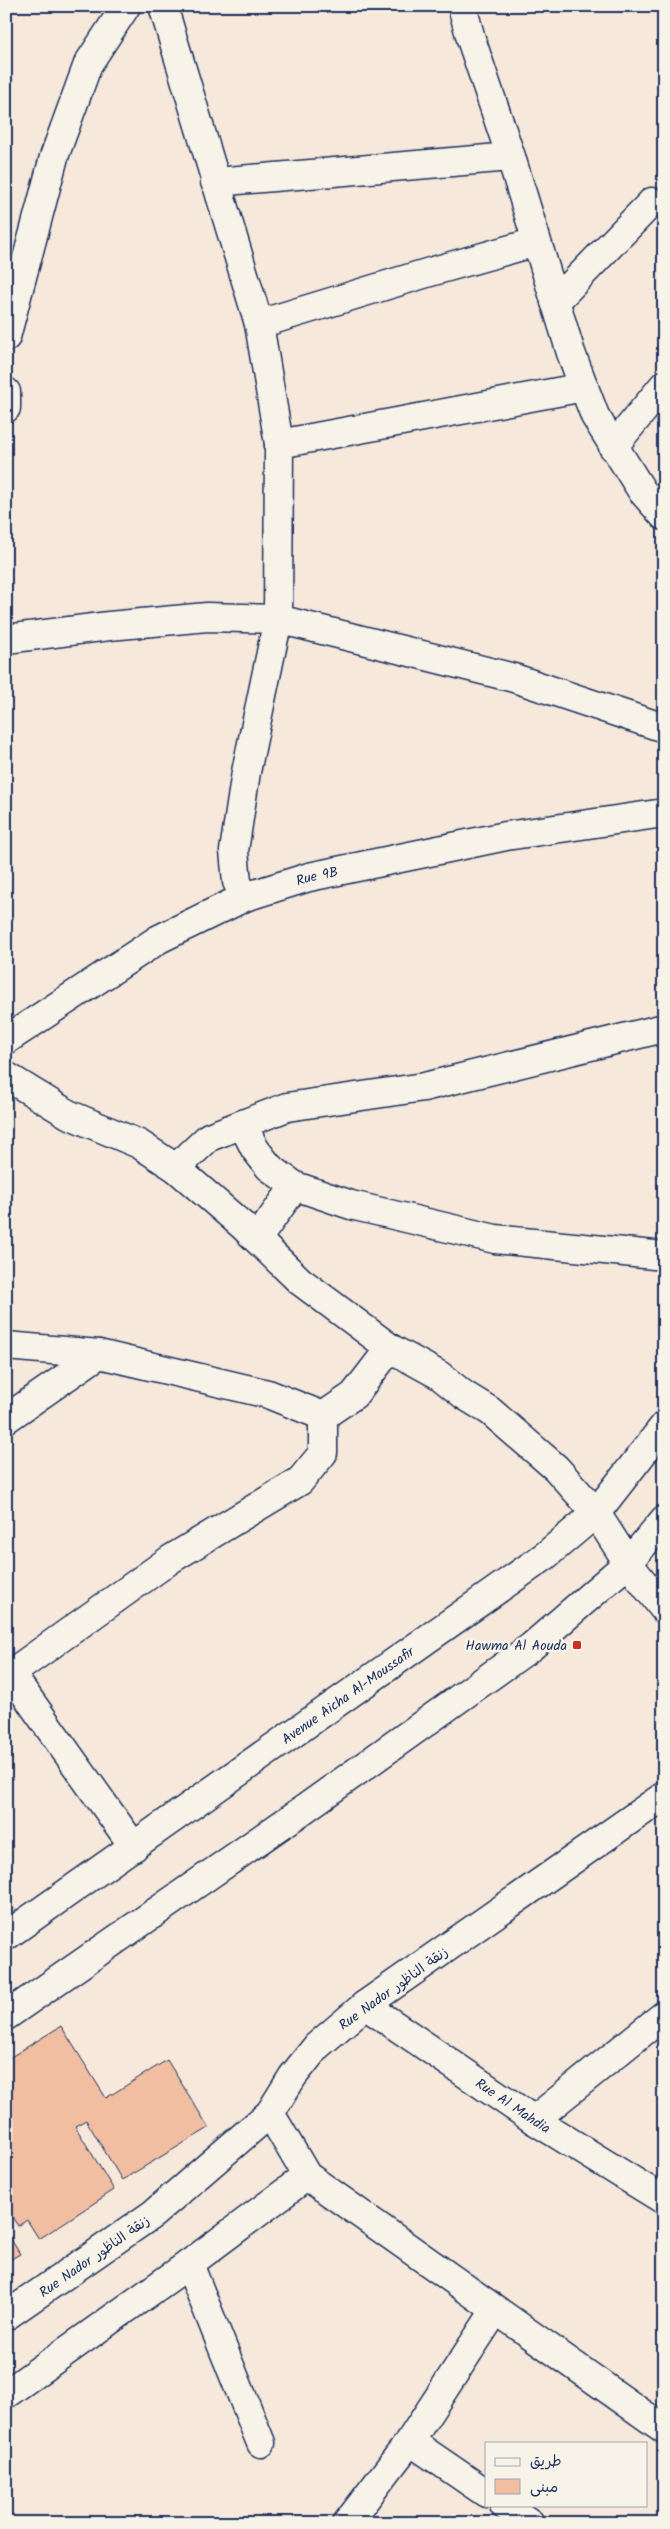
<svg xmlns="http://www.w3.org/2000/svg" width="670" height="2529" font-family="Kalam,'Playpen Sans Arabic',sans-serif">
<style>
.building{fill:#f1bea2;stroke:#1b2f5e}
.lines{fill:none;stroke-linecap:round;stroke-linejoin:round}
.minor-casing{stroke:#1b2f5e;stroke-width:31}
.major-casing{stroke:#1b2f5e;stroke-width:31}
.minor{stroke:#f7f3e8;stroke-width:28}
.major{stroke:#f7f3e8;stroke-width:28}
.poi-dot{fill:#c8321e;stroke:#f7f3e8;stroke-width:2}
.labels{text-anchor:middle;stroke-width:5;stroke-linejoin:round;paint-order:stroke}
.street-label{font-size:14px;fill:#1b2f5e;stroke:#f7f3e8}
.poi-label{font-size:14px;fill:#1b2f5e;stroke:#f7f3e8;text-anchor:end}
</style>
<rect width="100%" height="100%" fill="#f6e8da"/>
<filter id="ink" filterUnits="userSpaceOnUse"><feTurbulence type="fractalNoise" baseFrequency=".02" numOctaves="2"/><feDisplacementMap in="SourceGraphic" scale="10" xChannelSelector="R" yChannelSelector="G"/><feConvolveMatrix kernelMatrix="1 2 1 2 8 2 1 2 1" color-interpolation-filters="sRGB"/></filter>
<g filter="url(#ink)">
<g class="building">
<polygon points="61,2026 106,2098 167,2060 209,2128 122,2180 86,2120 75,2126 114,2190 39,2239 27,2220 18,2226 6,2208 6,2060"/>
<polygon points="6,2231 20,2254 6,2262"/>
</g>
<g class="lines">
<defs>
<g id="minor">
<polyline points="163,6 259,324 279,444 278,619 246,772 234,851 237,882 245,897"/>
<polyline points="462,6 471,39 511,157 571,353 595,416 642,491 664,516"/>
<polyline points="215,182 511,157"/>
<polyline points="555,302 652,202"/>
<polyline points="259,324 430,272 536,242"/>
<polyline points="6,337 54,157 88,64 126,6"/>
<polyline points="6,392 6,408"/>
<polyline points="279,444 584,387"/>
<polyline points="613,447 664,385"/>
<polyline points="6,639 109,626 207,617 278,619 514,678 664,728"/>
<path id="s1" d="M6,1040L159,939L245,897L309,877L506,836L664,813"/>
<polyline points="6,1076 68,1114 139,1144 176,1168 243,1226 300,1281 390,1348 439,1375 464,1395 490,1411 556,1468 596,1513 628,1563 664,1609"/>
<polyline points="243,1125 255,1149 269,1167 295,1186 351,1205 495,1239 664,1256"/>
<polyline points="176,1168 209,1137 287,1107 424,1087 664,1028"/>
<polyline points="257,1239 295,1186"/>
<polyline points="6,1346 99,1354 268,1394 323,1416 354,1395 390,1348"/>
<polyline points="6,1419 99,1354"/>
<polyline points="11,1674 134,1847"/>
<polyline points="6,1677 171,1559 300,1481 323,1453 323,1416"/>
<path id="s2" d="M365,2005L534,2120L664,2200"/>
<polyline points="270,2113 307,2176 664,2429"/>
<polyline points="534,2120 664,2015"/>
<polyline points="189,2264 261,2443"/>
<polyline points="6,2316 153,2214 270,2113 293,2076 317,2046 365,2005 664,1796"/>
<polyline points="6,2394 189,2264 307,2176"/>
<polyline points="410,2441 486,2493"/>
<polyline points="504,2505 530,2523"/>
<polyline points="347,2523 410,2441 495,2311"/>
</g>
<g id="major">
<path id="s3" d="M6,1936L545,1556L596,1513L664,1426"/>
<polyline points="6,2016 300,1812 531,1647 628,1563 664,1520"/>
</g>
</defs>
<use href="#minor" class="minor-casing"/>
<use href="#major" class="major-casing"/>
<use href="#minor" class="minor"/>
<use href="#major" class="major"/>
</g>
</g>
<rect class="poi-dot" x="572" y="1640" width="10" height="10" rx="2.5"/>
<g class="labels">
<g class="street-label">
<text dy="5" stroke="none"><textPath href="#s1" startOffset="354">Rue 9B</textPath></text>
<text dy="5" stroke="none"><textPath href="#s3" startOffset="418">Avenue Aicha Al-Moussafir</textPath></text>
<text transform="translate(393 1988) rotate(-36)" y="5">Rue Nador زنقة الناظور</text>
<text dy="5" stroke="none"><textPath href="#s2" startOffset="179">Rue Al Mahdia</textPath></text>
<text transform="translate(94 2256) rotate(-35)" y="5">Rue Nador زنقة الناظور</text>
</g>
<g class="poi-label">
<text x="567" y="1650">Hawma Al Aouda</text>
</g>
</g>
<rect width="670" height="2529" fill="none" stroke="#f7f3e8" stroke-width="25"/>
<rect x="12" y="12" width="645" height="2504" fill="none" stroke="#1b2f5e" stroke-width="2" filter="url(#ink)"/>
<rect x="485" y="2442" width="162" height="65" fill="#f7f3e8" stroke="#9fa5b1"/>
<rect x="495" y="2458" width="25" height="8" fill="#f7f3e8" stroke="#9fa5b1"/>
<text x="530" y="2466" font-size="15" fill="#1b2f5e">طريق</text>
<rect x="495" y="2479" width="25" height="15" fill="#f1bea2" stroke="#9fa5b1"/>
<text x="530" y="2492" font-size="15" fill="#1b2f5e">مبنى</text>
</svg>
